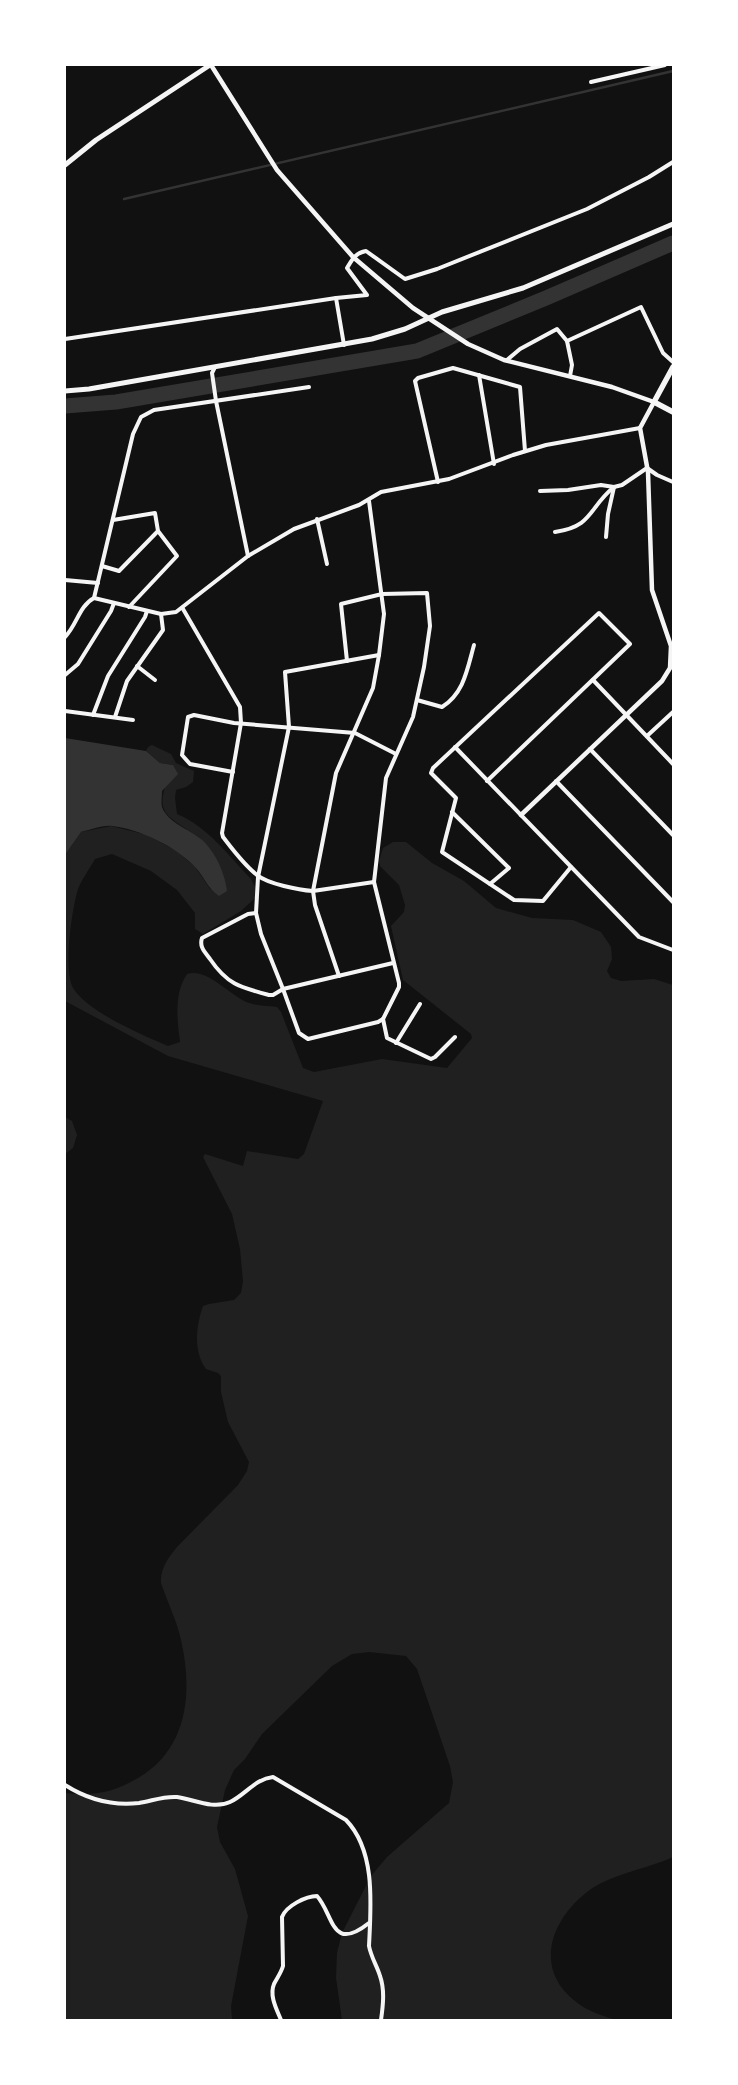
<svg xmlns="http://www.w3.org/2000/svg" width="738" height="2085" font-family="Inter,sans-serif">
<style>
.green{fill:#202020}
.water{fill:#333}
.lines{fill:none;stroke-linecap:round;stroke-linejoin:round}
.stream{stroke:#333;stroke-width:2.5}
.river{stroke:#333;stroke-width:15}
.minor{stroke:#f5f5f5;stroke-width:4}
.tertiary{stroke:#f5f5f5;stroke-width:4.5}
.secondary{stroke:#f5f5f5;stroke-width:5}
.primary{stroke:#f5f5f5;stroke-width:5.5}
</style>
<rect width="100%" height="100%" fill="#111"/>
<g class="green">
<path d="M152,745L171,754L176,763L194,771L193,782L186,787L176,790L175,798L177,814C208,827 228,855 251,879L255,887V898L241,911L203,934L195,929V913L177,890L151,871L112,854L95,859C90,868 82,879 78,889C72,908 63,970 73,988C88,1012 142,1035 168,1046L180,1042C177,1019 174,993 187,974C207,967 230,996 249,1003C258,1006 268,1006 277,1007L281,1012L303,1068L314,1072L382,1059L447,1068L472,1038L471,1034L403,980L391,926L404,912L405,905L399,885L380,866L379,861L383,848L393,842H406L432,863L464,881L496,908L532,918L573,920L601,932L611,947L612,959L607,971L611,978L621,981L654,979L673,985V1857C647,1869 615,1873 591,1889C552,1917 532,1967 575,2001C587,2011 602,2016 617,2020H342L336,1978L337,1953L342,1933L371,1876L387,1857L449,1803L453,1782L450,1766L417,1669L406,1656L369,1652L352,1654L332,1666L262,1734L245,1759L234,1770L225,1790L217,1827L220,1842L235,1869L248,1916L231,2006L232,2020H65V1793C94,1796 112,1793 138,1778C188,1749 193,1692 181,1640C177,1621 167,1601 161,1583C160,1569 168,1558 177,1547L238,1485L247,1471L249,1462L228,1422L221,1392V1376L218,1373L206,1369C193,1351 196,1326 203,1306L209,1304L234,1300L241,1293L243,1281L240,1249L232,1214L203,1157L205,1154L243,1166L247,1151L298,1159L304,1154L323,1101L168,1056L65,1001V855L81,832L111,826L148,835L178,852L195,867L211,890L201,839C161,811 153,815 173,765L160,763L146,751L148,747Z"/>
<polygon points="65,1117 72,1121 77,1135 73,1148 65,1154"/>
</g>
<path class="water" d="M65,738L146,751L160,763L173,765L178,774L162,791C162,796 161,803 162,807C168,823 189,829 201,839C215,851 225,873 227,891L219,896C207,888 204,876 194,866C175,846 139,829 112,826C102,825 90,830 81,832L65,855Z"/>
<g class="lines">
<polyline class="stream" points="124,199 673,71"/>
<polyline class="river" points="65,406 116,402 417,351 546,298 673,243"/>
<g class="minor">
<polyline points="591,82 665,65"/>
<polyline points="336,298 344,345"/>
<path d="M65,339L336,298L367,295L347,268C352,260 355,253 366,251L405,279L437,269L587,209L649,177L673,162"/>
<polyline points="507,360 520,349 557,329 567,341"/>
<polyline points="215,367 212,373 216,401 248,556"/>
<polyline points="479,375 494,464"/>
<polyline points="570,376 572,365 567,341 641,307 663,353 673,362"/>
<polyline points="438,482 415,381 418,378 453,368 520,387 525,451"/>
<polyline points="540,491 568,490 601,485 614,487 622,485 647,468 657,475 673,482"/>
<polyline points="317,519 327,564"/>
<polyline points="113,520 155,513 158,531 177,556 129,607"/>
<path d="M555,532C594,526 588,508 614,487"/>
<polyline points="606,537 608,514 614,487"/>
<polyline points="102,566 119,571 158,531"/>
<polyline points="65,580 98,583"/>
<polyline points="94,598 133,434 141,417 154,410 309,387"/>
<path d="M183,609L240,707L241,723L222,833L223,837C233,850 244,865 257,875C268,884 299,890 313,891L374,882"/>
<path d="M65,637C77,625 79,606 94,598L161,614L176,612L248,556L294,529L359,505L381,492L449,479L513,455L546,445L640,428"/>
<polyline points="379,655 285,672 289,727 258,877 256,913 261,934 283,989 393,963"/>
<polyline points="347,661 341,604 382,594 427,593 430,626 424,667 413,717 386,778 374,882 399,983 399,987 383,1019 387,1038 431,1059 435,1057 455,1037"/>
<polyline points="137,666 155,680"/>
<polyline points="65,675 78,664 111,611 114,603"/>
<polyline points="593,680 673,764"/>
<path d="M417,700L442,707C464,693 467,670 474,645"/>
<polyline points="65,711 133,720"/>
<polyline points="93,715 108,676 145,617 147,611"/>
<polyline points="115,717 127,681 163,630 161,614"/>
<polyline points="647,736 673,712"/>
<polyline points="455,747 639,937 673,950"/>
<polyline points="590,749 673,835"/>
<polyline points="233,772 190,764 182,755 188,717 194,715 234,723 355,733 396,754"/>
<polyline points="487,781 630,644 599,613 433,768 431,773 456,798 442,852 514,900 543,901 571,867"/>
<polyline points="556,781 673,902"/>
<polyline points="452,812 509,868 490,884"/>
<path d="M256,913L248,914L202,938C199,947 205,952 210,959C227,984 239,987 269,995H273L283,989L299,1033L308,1039L378,1022L383,1019"/>
<polyline points="339,976 315,905 313,891 336,773 373,688 379,655 384,614 369,501"/>
<polyline points="396,1043 420,1004"/>
<path d="M65,1785C87,1799 113,1806 139,1803C152,1801 163,1796 177,1797C193,1799 213,1810 230,1802C245,1795 255,1779 273,1777L346,1820C376,1851 371,1905 369,1946C371,1957 377,1966 380,1976C385,1990 383,2006 381,2020"/>
<path d="M281,2020C277,2010 269,1996 274,1984C277,1978 281,1973 283,1966L282,1917C286,1906 306,1896 317,1896C334,1915 331,1953 369,1923"/>
</g>
<polyline class="tertiary" points="211,65 277,170 353,257 413,308 468,344 504,360 612,387 654,402 640,428 648,472 652,590 671,646 670,668 662,681 521,815"/>
<g class="secondary">
<polyline points="65,165 96,140 210,65"/>
<polyline points="65,391 89,389 372,339 405,329 442,312 523,288 673,224"/>
</g>
<polyline class="primary" points="673,367 654,402 673,412"/>
</g>
<rect width="738" height="2085" fill="none" stroke="#ffffff" stroke-width="132"/>
</svg>
